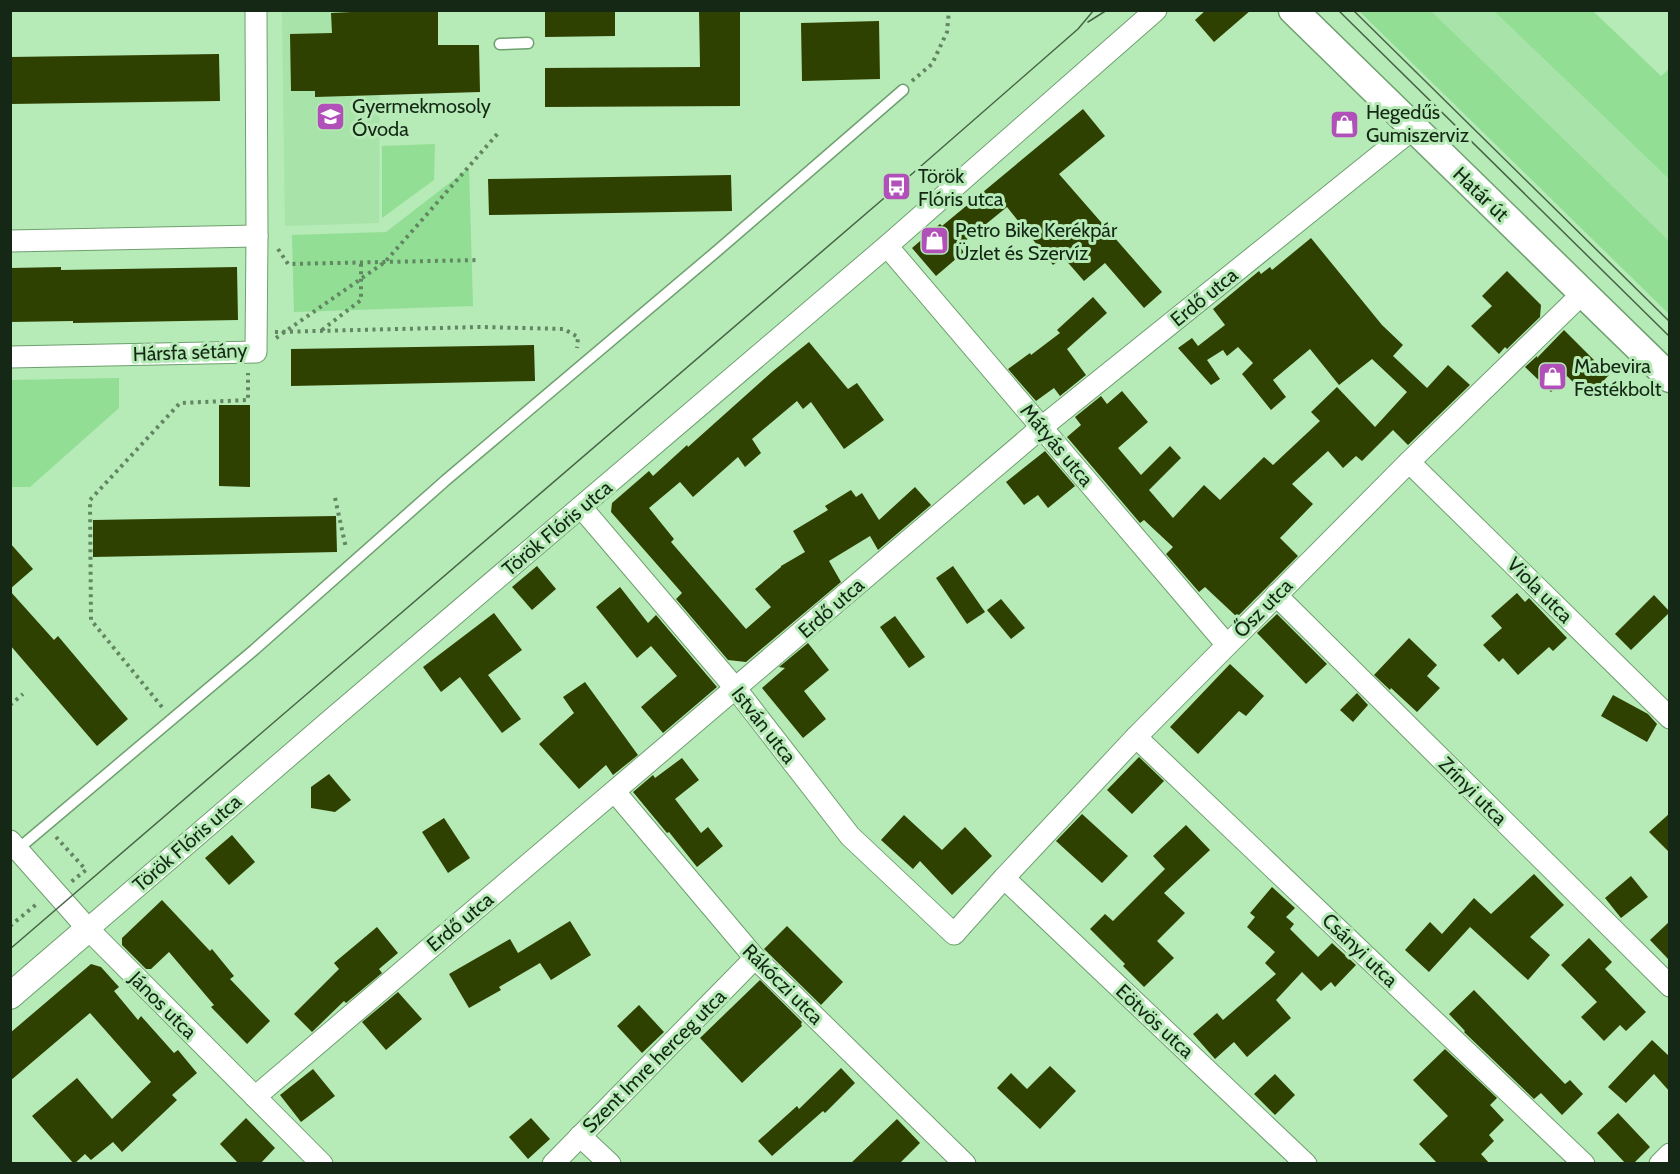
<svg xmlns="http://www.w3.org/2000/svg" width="1680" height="1174" font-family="Cabin,sans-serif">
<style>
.built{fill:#a8e3a9}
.green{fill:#91de94}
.building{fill:#2f4100}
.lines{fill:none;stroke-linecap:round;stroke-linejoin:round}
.service-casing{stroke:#6ea06f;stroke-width:13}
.minor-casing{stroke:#6ea06f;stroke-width:23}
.tertiary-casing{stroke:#6ea06f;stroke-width:28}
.secondary-casing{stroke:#6ea06f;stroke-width:31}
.path{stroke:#628663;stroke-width:4;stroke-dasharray:3 4.5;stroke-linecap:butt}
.service{stroke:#fff;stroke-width:10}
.minor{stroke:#fff;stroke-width:21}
.tertiary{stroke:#fff;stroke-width:26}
.secondary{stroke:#fff;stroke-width:28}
.tram{stroke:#466446;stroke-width:1.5}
.labels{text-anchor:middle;stroke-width:6;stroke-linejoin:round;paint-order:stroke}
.poi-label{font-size:20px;fill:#142815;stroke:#b6eab6;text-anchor:start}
.street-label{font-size:20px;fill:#142815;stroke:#b6eab6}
</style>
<rect width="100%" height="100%" fill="#b6eab6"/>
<g class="built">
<polygon points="282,11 380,11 379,223 285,226"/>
<polygon points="1431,11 1494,11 1669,179 1669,241"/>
</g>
<g class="green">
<polygon points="1359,11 1431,11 1669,241 1669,314"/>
<polygon points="1494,11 1593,11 1661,76 1669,69 1669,179"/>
<polygon points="435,144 434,180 382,218 382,146"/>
<polygon points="469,168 473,306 294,312 292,235 386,232"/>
<polygon points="119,378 119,408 30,487 11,487 11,380"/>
</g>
<g class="building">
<polygon points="393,10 438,10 438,45 479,45 480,92 315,97 315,91 291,91 290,34 332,33 331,13"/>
<polygon points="545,10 615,10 615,36 545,37"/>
<polygon points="699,10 740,10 740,106 545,107 545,68 700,67"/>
<polygon points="1206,10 1251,10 1214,42 1195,20"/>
<polygon points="879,21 880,79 802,81 801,23"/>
<polygon points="219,54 220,101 10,104 10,57"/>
<polygon points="1083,109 1105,136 1059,174 1162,292 1144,308 1105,263 1084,281 1063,257 1053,265 1007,207 959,246 964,252 936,276 912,248 940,224 942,226"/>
<polygon points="731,175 732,211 489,215 488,179"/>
<polygon points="1311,238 1382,325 1403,345 1393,356 1427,388 1448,365 1470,385 1408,445 1393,430 1362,461 1356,456 1343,468 1328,451 1292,484 1313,504 1280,538 1298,556 1237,617 1205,587 1199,592 1166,554 1173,547 1144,520 1140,523 1067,437 1081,425 1075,417 1101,396 1107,404 1122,391 1148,422 1118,448 1141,475 1170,446 1181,458 1149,490 1173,518 1204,485 1220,500 1264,457 1273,465 1320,421 1311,412 1337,387 1375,427 1407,392 1372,359 1339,385 1310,349 1273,380 1286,397 1271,410 1242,374 1253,363 1238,347 1227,356 1223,350 1207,360 1220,379 1211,385 1178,348 1192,338 1198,346 1225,325 1213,309 1259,271 1261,274 1270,267 1272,270"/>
<polygon points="61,267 61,270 237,267 238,320 73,323 73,321 10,322 10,268"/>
<polygon points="1507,271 1541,305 1540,317 1507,349 1505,347 1499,354 1471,326 1492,306 1482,296"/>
<polygon points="1093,297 1107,313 1067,349 1086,375 1060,396 1054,388 1036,401 1008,369 1030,353 1031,355 1060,333 1057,330"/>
<polygon points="1564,330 1609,375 1588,397 1567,376 1551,392 1525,367 1537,356 1537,358"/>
<polygon points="809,342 848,389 857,383 884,420 844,449 811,402 803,409 797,401 752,439 761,453 745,467 738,457 693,497 680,482 649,508 674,539 671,542 746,629 771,607 755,589 781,567 781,566 805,552 793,531 828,510 825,506 851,490 856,497 862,493 879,520 915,487 931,505 878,550 870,536 829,561 841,582 746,662 728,660 676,599 682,593 611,512 612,503 649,471 653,476 687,445 688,447 773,371"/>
<polygon points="534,345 535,381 291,386 291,349"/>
<polygon points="219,405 250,405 250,487 219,486"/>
<polygon points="1045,451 1075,486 1048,508 1038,495 1024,505 1006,482"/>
<polygon points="336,516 337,552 93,557 93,520"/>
<polygon points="10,543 33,569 10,589"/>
<polygon points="537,566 556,589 532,610 512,587"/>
<polygon points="953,566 985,612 967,624 936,578"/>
<polygon points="620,587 648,623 656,615 717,687 663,733 641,707 677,676 651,646 637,658 596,607"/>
<polygon points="10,591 54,640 58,636 128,719 97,746 10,645"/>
<polygon points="1517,593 1525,602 1529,598 1567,638 1553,651 1549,647 1518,675 1503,658 1499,662 1483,645 1502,628 1491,616"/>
<polygon points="1654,595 1670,612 1631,650 1615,634"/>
<polygon points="1001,599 1025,628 1011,639 987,610"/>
<polygon points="494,613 522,650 488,675 521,719 502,733 460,677 441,692 423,667"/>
<polygon points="1277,614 1327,664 1306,684 1257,633"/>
<polygon points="895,616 925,657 909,668 880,627"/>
<polygon points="1409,638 1437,665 1427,676 1440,688 1417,712 1391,688 1390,690 1374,675"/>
<polygon points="808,643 829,670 804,691 826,719 803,738 762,688 785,668 779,667"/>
<polygon points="1230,664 1264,696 1246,716 1239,711 1198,754 1170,727"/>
<polygon points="585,682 638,755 613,775 606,765 579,789 539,744 574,713 563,697"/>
<polygon points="1357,693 1368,705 1353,722 1340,710"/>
<polygon points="1613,695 1648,714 1657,724 1647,742 1601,716"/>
<polygon points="1139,757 1164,781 1132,814 1107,790"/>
<polygon points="682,758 699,780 675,799 701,833 708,827 723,846 697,867 669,832 667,833 633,792 653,775 655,778"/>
<polygon points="329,774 351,800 335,812 311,808 311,787"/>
<polygon points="1670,813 1670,853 1649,832"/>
<polygon points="1082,814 1128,856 1102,883 1056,841"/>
<polygon points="904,815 942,850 965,827 992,856 952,895 920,861 913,869 881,840"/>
<polygon points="444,818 470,858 448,873 422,832"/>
<polygon points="1186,825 1210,850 1164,893 1185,913 1157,941 1174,958 1144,987 1123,966 1125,964 1090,929 1105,914 1113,921 1165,869 1153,856"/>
<polygon points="232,835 255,862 229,885 205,858"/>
<polygon points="1534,874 1564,905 1530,937 1550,955 1528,980 1470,927 1429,972 1405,950 1430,922 1442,934 1474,898 1491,914"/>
<polygon points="1631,876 1648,897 1621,918 1605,898"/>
<polygon points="1272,887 1295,908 1286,917 1294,924 1290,929 1318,957 1332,943 1356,965 1335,987 1331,982 1321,991 1302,972 1276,1000 1291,1018 1247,1057 1234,1042 1215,1059 1193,1034 1217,1013 1223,1020 1276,974 1265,963 1275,952 1247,927 1255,917 1250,913"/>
<polygon points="162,900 210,951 212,949 234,976 230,979 270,1021 247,1044 211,1007 214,1005 169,952 151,969 146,969 122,945 122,938"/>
<polygon points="570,921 591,955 551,980 540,963 499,987 501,990 469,1008 449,974 510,939 518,953"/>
<polygon points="1670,921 1670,961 1650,940"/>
<polygon points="787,926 843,982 821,1005 764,949"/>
<polygon points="377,927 398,953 379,969 382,973 346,1003 344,1001 312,1032 294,1014 339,969 334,963"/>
<polygon points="1589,938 1612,962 1605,969 1646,1012 1626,1031 1620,1025 1604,1041 1581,1017 1597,1002 1561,965"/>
<polygon points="91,964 101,967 119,987 114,991 138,1020 141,1016 174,1053 178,1050 197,1073 172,1095 177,1100 122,1152 113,1142 91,1160 85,1154 74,1164 32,1116 77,1078 112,1119 151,1082 90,1013 10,1081 10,1033"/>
<polygon points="760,980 802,1022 801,1024 802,1026 742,1083 700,1038"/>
<polygon points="1474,990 1565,1084 1570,1080 1583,1094 1562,1115 1541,1093 1534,1099 1464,1032 1465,1031 1449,1014"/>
<polygon points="398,992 422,1019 386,1050 362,1022"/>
<polygon points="639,1005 664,1032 642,1053 617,1026"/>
<polygon points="1652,1040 1670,1057 1670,1092 1654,1074 1626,1103 1608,1087"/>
<polygon points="1445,1049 1497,1098 1490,1105 1504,1120 1489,1135 1494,1141 1481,1154 1490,1164 1438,1164 1419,1144 1448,1116 1413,1080"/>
<polygon points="1050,1066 1076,1091 1040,1129 997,1088 1011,1073 1027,1089"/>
<polygon points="841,1068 855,1083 825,1113 823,1111 772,1156 758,1141 797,1106 799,1109"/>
<polygon points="313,1069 335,1096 301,1122 280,1095"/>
<polygon points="1275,1074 1295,1095 1275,1115 1254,1094"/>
<polygon points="1618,1113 1650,1147 1633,1164 1626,1164 1597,1133"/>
<polygon points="246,1118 275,1148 260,1164 239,1164 220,1144"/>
<polygon points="531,1118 550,1139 528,1159 509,1137"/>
<polygon points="897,1119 920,1143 899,1164 850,1164"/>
</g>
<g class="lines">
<defs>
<g id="service">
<polyline points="500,44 528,43"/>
<polyline points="18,849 254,650 446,480 717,251 903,90"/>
</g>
<g id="minor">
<polyline points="10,241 257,236"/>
<polyline points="887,246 1227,645"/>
<polyline points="10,357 256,352 257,236 256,10"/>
<polyline points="1409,462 1670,718"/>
<polyline points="581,507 736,689 850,836 954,934 1004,878 1136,737 1409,462 1583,293"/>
<polyline points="1276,595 1670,986"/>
<polyline points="1136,737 1584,1164"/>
<polyline points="615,792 755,958 965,1164"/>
<polyline points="10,841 88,929 322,1164"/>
<polyline points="1004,878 1306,1164"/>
<polyline points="88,929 333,718 887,246 1156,10"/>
<polyline points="255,1097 1042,427 1414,128"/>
<polyline points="580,1136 610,1164"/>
<polyline points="553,1164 755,958"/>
<polyline points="1660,1164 1670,1154"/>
</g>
<polyline id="tertiary" points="10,996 88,929"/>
<polyline id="secondary" points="1293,10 1670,378"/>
</defs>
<use href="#service" class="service-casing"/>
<use href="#minor" class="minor-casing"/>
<use href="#tertiary" class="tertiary-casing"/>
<use href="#secondary" class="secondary-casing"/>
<g class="path">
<polyline points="912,81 932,64 947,32 949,10"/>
<polyline points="278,249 288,264 479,260"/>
<polyline points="322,330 361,300 361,262"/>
<polyline points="275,332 480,327 564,329 578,337 577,348"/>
<polyline points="276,338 385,262 500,131"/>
<polyline points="335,498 346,548"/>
<polyline points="10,705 23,694"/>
<polyline points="162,707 91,620 90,500 180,403 248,400 248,373"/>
<polyline points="56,837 86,870 71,882"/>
<polyline points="10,926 38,903"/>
</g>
<use href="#service" class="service"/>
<use href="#minor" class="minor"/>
<use href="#tertiary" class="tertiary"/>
<use href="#secondary" class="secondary"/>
<g class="tram">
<polyline points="1338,10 1670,337"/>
<polyline points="1353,10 1670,322"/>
<polyline points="1088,22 1107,10"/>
<polyline points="10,949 897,187 1078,29 1094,10"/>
</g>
</g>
<defs>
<symbol id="school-square" viewBox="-11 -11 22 22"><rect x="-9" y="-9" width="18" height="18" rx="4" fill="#b150b8" stroke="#b6eab6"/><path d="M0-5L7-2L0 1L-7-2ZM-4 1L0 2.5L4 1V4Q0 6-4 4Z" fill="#fff"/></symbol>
<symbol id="shop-square" viewBox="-11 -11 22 22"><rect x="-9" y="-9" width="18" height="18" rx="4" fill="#b150b8" stroke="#b6eab6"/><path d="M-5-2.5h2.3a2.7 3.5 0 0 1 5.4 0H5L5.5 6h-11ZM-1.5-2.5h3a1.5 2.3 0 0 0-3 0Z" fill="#fff"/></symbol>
<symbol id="bus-square" viewBox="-11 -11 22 22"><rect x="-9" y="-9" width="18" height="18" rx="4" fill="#b150b8" stroke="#b6eab6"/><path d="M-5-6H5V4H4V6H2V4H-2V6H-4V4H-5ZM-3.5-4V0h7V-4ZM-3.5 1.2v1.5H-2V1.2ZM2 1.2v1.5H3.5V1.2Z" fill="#fff"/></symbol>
</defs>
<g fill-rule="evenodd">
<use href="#school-square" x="314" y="100" width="33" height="33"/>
<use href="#shop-square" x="1328" y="108" width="33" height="33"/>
<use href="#bus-square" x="880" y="170" width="33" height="33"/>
<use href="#shop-square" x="918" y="224" width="33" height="33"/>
<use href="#shop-square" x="1536" y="360" width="33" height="33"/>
</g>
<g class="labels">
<g class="poi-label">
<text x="352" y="113">Gyermekmosoly<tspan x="352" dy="23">Óvoda</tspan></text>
<text x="1366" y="119">Hegedűs<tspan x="1366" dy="23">Gumiszerviz</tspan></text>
<text x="918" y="183">Török<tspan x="918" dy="23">Flóris utca</tspan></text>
<text x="955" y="237">Petro Bike Kerékpár<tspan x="955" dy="23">Üzlet és Szervíz</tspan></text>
<text x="1574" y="373">Mabevira<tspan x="1574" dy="23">Festékbolt</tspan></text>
</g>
<g class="street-label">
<text transform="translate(1481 194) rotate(44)" y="7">Határ út</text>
<text transform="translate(1204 297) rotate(-39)" y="7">Erdő utca</text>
<text transform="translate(190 352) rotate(-2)" y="7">Hársfa sétány</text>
<text transform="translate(1057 445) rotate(50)" y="7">Mátyás utca</text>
<text transform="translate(557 528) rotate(-40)" y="7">Török Flóris utca</text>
<text transform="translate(1540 590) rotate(45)" y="7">Viola utca</text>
<text transform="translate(831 608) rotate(-41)" y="7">Erdő utca</text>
<text transform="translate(1263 608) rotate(-45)" y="7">Ősz utca</text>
<text transform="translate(764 725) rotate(52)" y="7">István utca</text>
<text transform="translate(1473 791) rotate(45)" y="7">Zrínyi utca</text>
<text transform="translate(187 843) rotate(-41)" y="7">Török Flóris utca</text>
<text transform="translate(460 922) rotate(-40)" y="7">Erdő utca</text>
<text transform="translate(1360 950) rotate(44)" y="7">Csányi utca</text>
<text transform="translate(783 984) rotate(45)" y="7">Rákóczi utca</text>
<text transform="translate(163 1005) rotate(45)" y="7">János utca</text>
<text transform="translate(1155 1021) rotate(43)" y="7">Eötvös utca</text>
<text transform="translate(654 1061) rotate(-45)" y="7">Szent Imre herceg utca</text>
</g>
</g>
<rect width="1680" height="1174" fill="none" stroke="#142815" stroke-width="24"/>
</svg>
